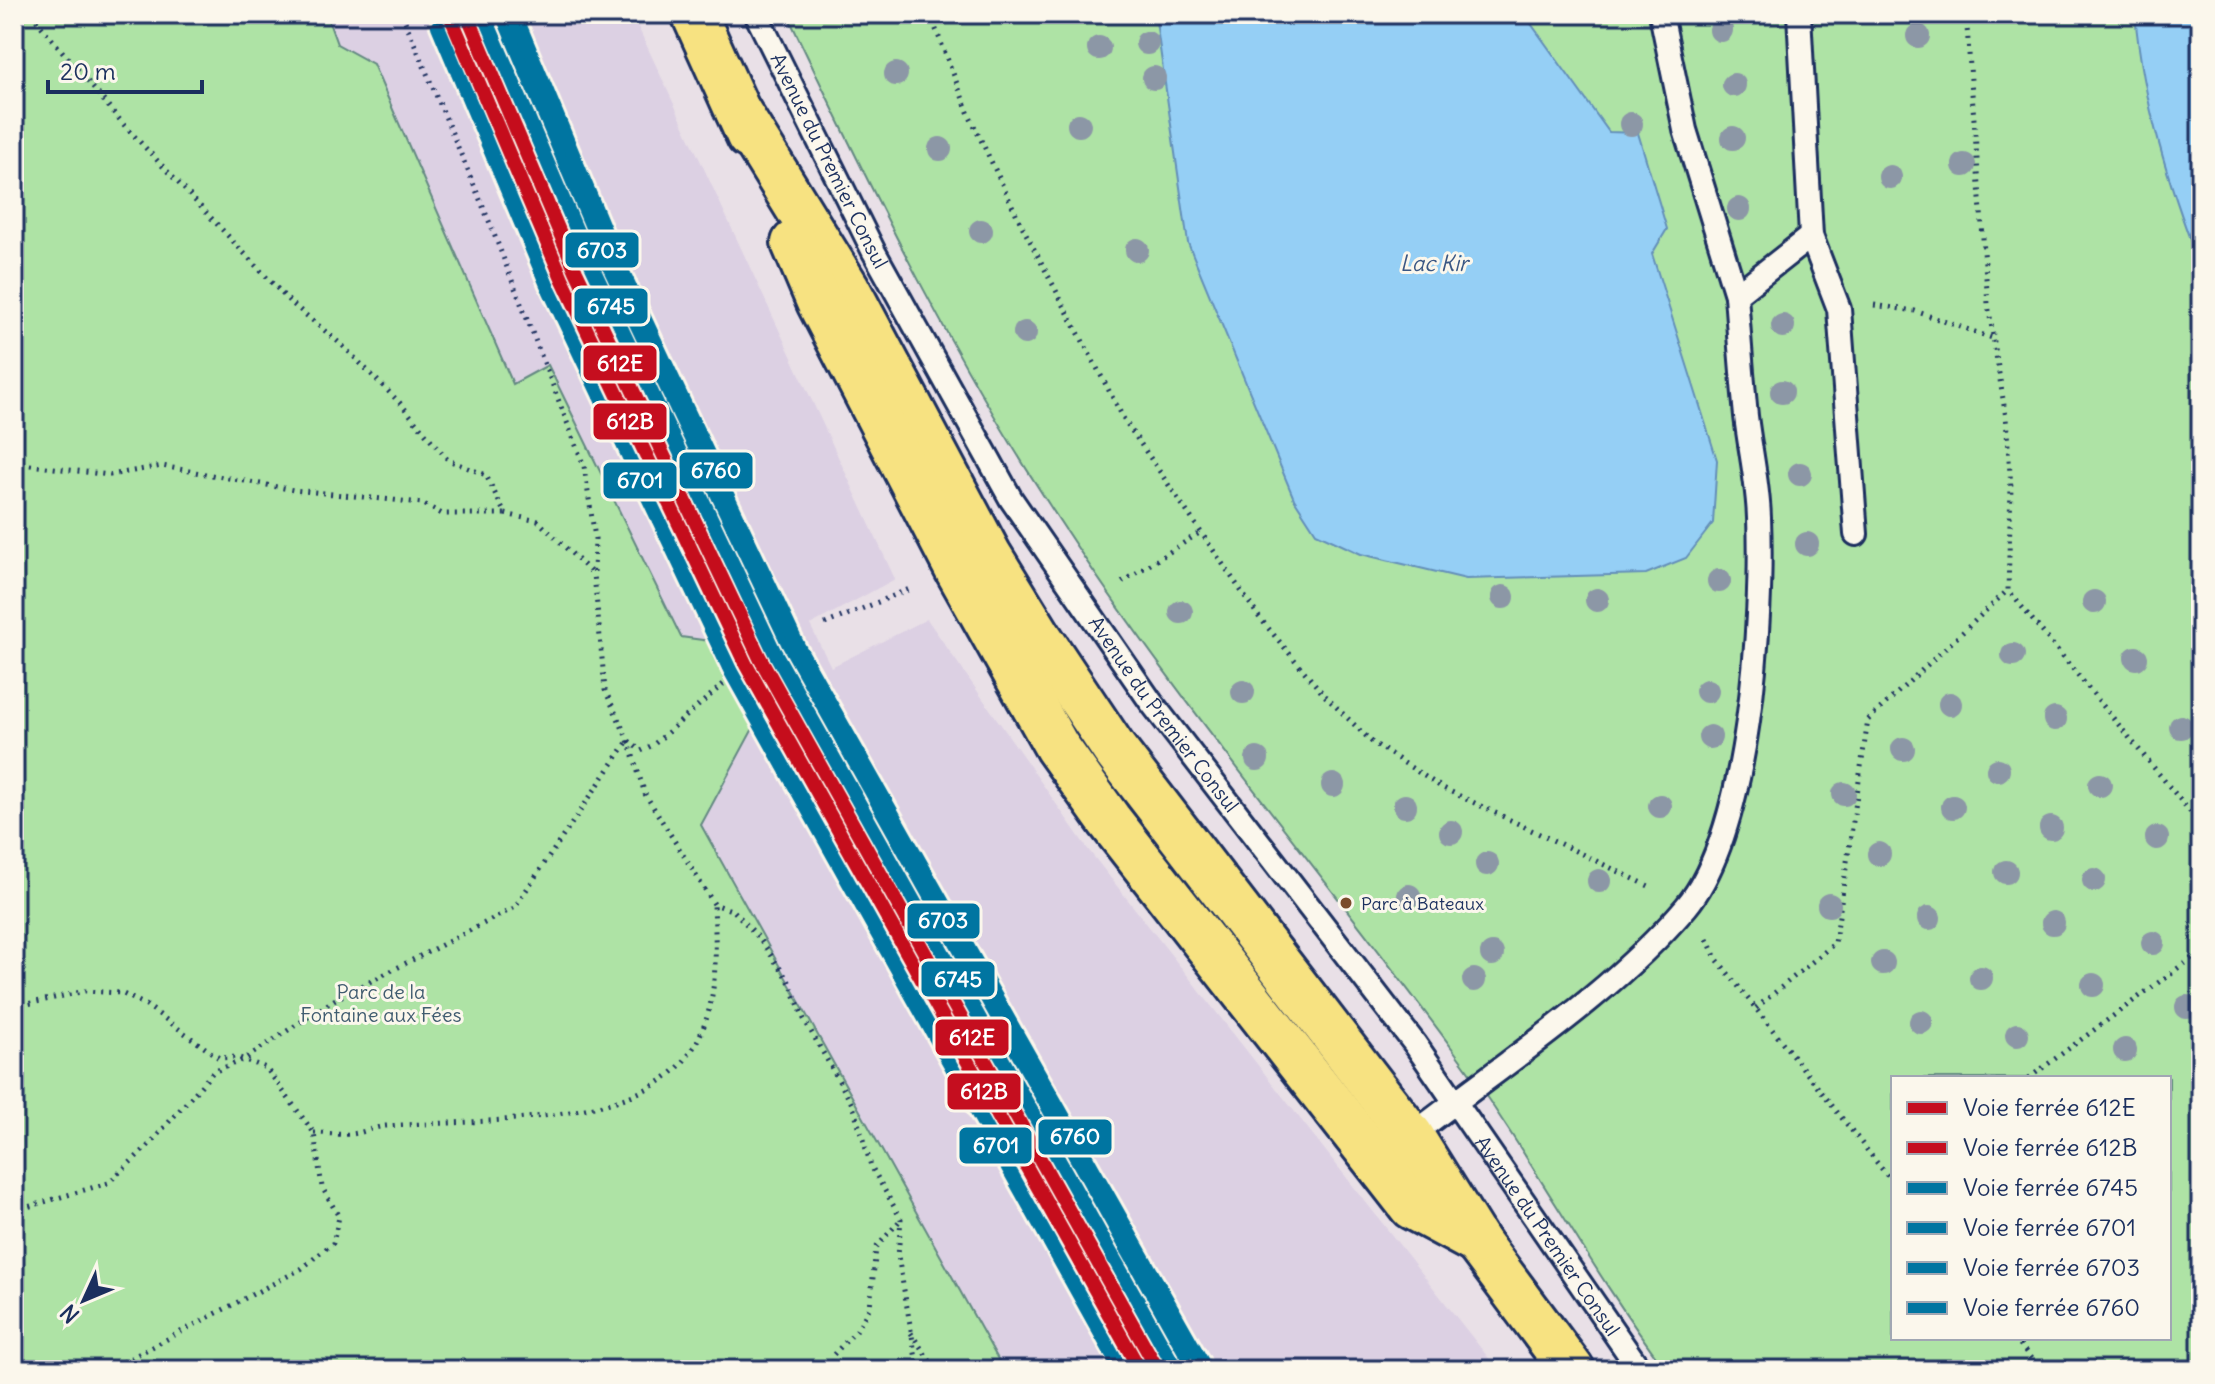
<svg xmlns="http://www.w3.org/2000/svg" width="2215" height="1384" font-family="Delius,sans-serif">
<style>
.built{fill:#dcd0e3}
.green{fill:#aee3a5;stroke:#648982;stroke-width:2;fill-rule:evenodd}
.water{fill:#95cff5;stroke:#648fb9;stroke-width:2}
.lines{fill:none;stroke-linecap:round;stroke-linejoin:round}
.lane-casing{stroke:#1b2f5e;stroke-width:28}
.primary-casing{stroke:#1b2f5e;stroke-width:50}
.path{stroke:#1b2f5e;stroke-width:5;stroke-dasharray:2 6;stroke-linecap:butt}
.lane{stroke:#fbf7ec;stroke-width:22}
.primary{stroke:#f7e281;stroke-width:44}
.rail-1-casing{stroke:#fbf7ec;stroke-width:20}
.rail-2-casing{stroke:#fbf7ec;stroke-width:20}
.rail-3-casing{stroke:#fbf7ec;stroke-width:20}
.rail-4-casing{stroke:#fbf7ec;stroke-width:20}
.rail-5-casing{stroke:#fbf7ec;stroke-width:20}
.rail-6-casing{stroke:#fbf7ec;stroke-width:20}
.rail-1{stroke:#c50e1f;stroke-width:14}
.rail-2{stroke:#c50e1f;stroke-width:14}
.rail-3{stroke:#0075a1;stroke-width:14}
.rail-4{stroke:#0075a1;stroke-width:14}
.rail-5{stroke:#0075a1;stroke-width:14}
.rail-6{stroke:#0075a1;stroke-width:14}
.tree{fill:#8c97a6}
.bus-dot{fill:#7a4b2a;stroke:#fbf7ec;stroke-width:3}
.labels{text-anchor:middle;stroke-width:6;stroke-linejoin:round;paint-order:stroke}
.bus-label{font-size:18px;fill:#1b2f5e;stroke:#fbf7ec;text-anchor:start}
.street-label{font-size:20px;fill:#1b2f5e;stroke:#fbf7ec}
.park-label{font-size:20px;fill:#405c70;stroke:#fbf7ec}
.water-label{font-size:22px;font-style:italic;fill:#3a5784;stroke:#fbf7ec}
.line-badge{stroke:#fbf7ec;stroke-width:3}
.badge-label{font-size:22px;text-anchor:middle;font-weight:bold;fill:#fff}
</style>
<rect width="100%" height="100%" fill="#e9e0e7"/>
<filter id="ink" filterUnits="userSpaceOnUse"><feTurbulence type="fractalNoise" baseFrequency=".0125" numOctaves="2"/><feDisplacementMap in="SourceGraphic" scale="16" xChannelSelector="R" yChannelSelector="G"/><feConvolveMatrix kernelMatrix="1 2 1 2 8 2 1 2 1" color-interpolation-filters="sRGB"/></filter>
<g filter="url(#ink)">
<polygon class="built" points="326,14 632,14 895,579 810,625 831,667 927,619 1087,848 1498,1370 1004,1370 701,825 756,723 717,642 682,637 548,365 513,385 373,64 337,44"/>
<g class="green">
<polygon points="14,14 326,14 337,44 373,64 513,384 548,365 681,637 717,642 756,723 701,825 1004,1370 14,1370"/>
<path d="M787,14H2201V1370H1666C1589,1268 1530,1153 1454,1051C1317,865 1167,690 1043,495C945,343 865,177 787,14ZM1893,1078H2169V1338H1893Z"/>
</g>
<g class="water">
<polygon points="1155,14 1524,14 1609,132 1638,133 1667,229 1652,254 1717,460 1713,523 1686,558 1646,574 1466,579 1361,554 1316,533 1294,499 1188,243"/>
<path d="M2135,14H2201V269C2169,185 2143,103 2135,14Z"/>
</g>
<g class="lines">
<defs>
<g id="lane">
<path id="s1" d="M756,14L874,252L1011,499L1151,702L1415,1044L1640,1370"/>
<polyline points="1661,14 1685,130 1736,295"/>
<polyline points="1799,14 1811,236 1839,309 1856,534"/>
<path d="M1411,1136C1503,1064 1611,995 1686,907C1750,831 1763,616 1759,518C1758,484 1750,450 1746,416C1742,376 1739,335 1736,295L1811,236"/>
</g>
<g id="primary">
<polyline points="694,14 749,136"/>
<polyline points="738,111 847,288 989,555 1040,638 1114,749 1411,1136 1477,1242 1572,1370"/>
<polyline points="794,243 819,302 957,569 1057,747 1109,820 1412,1207 1477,1242"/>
</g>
</defs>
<use href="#lane" class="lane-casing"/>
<use href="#primary" class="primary-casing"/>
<g class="path">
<polyline points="31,14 125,126 289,301 342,345 400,403 448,460 486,475 505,514 538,521 593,574"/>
<polyline points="402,14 489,221 584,466 595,538 594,574 605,690 628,740 645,794 714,904 734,911 760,939 790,983 804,1019 853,1106 871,1166 901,1219 898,1256 918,1370"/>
<polyline points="930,14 970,117 1022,226 1125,421 1259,617 1324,695 1372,742 1441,787 1653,888"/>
<polyline points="1966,14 1988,304 2006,418 2011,487 2008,590 2201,825"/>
<polyline points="1874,305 1915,311 1992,338"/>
<polyline points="14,463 110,475 162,466 294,490 422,503 442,514 505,514"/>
<polyline points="1122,582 1201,532"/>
<polyline points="825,624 912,588"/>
<polyline points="629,741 641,751 653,745 742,668"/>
<polyline points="1707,939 1716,958 1893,1183"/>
<polyline points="14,1007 85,991 121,993 146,1005 219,1058 237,1057 266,1068 314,1133 322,1187 339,1217 333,1243 301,1269 108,1370"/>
<polyline points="1756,1008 1835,943 1868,720 2008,590"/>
<polyline points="2029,1078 2201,951"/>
<path d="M314,1133C326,1133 339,1135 351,1134C363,1133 374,1127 386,1126C465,1120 635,1127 687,1057C720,1013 716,956 714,904"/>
<polyline points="14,1211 108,1183 147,1147 213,1072 243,1060 334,1000 514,908 628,741"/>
<polyline points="911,1333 936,1370"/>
<polyline points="2015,1338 2040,1370"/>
<polyline points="832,1370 833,1355 856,1331 870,1307 876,1248 901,1219"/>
</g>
<use href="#lane" class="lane"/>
<use href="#primary" class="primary"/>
<defs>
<polyline id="rail-1" points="467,14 576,271 760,658 1158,1370"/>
<polyline id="rail-2" points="452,20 562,278 746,665 1140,1370"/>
<polyline id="rail-3" points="484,14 591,264 774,651 1172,1362"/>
<polyline id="rail-4" points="438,26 547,285 731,672 1121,1370"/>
<polyline id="rail-5" points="502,14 605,258 788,643 1186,1354"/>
<polyline id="rail-6" points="515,14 614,253 799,648 1202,1362"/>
</defs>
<use href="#rail-1" class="rail-1-casing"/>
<use href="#rail-2" class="rail-2-casing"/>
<use href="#rail-3" class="rail-3-casing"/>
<use href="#rail-4" class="rail-4-casing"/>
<use href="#rail-5" class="rail-5-casing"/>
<use href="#rail-6" class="rail-6-casing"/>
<use href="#rail-1" class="rail-1"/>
<use href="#rail-2" class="rail-2"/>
<use href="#rail-3" class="rail-3"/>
<use href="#rail-4" class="rail-4"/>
<use href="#rail-5" class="rail-5"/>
<use href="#rail-6" class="rail-6"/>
</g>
<g class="tree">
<circle cx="1721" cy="30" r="12"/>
<circle cx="1918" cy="36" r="12"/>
<circle cx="1147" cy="43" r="12"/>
<circle cx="1099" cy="48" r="12"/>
<circle cx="896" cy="74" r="12"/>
<circle cx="1154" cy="78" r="12"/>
<circle cx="1734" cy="85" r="12"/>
<circle cx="1631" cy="124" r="12"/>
<circle cx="1079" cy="125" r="12"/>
<circle cx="1733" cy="138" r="12"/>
<circle cx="940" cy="149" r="12"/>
<circle cx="1964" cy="165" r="12"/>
<circle cx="1890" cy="177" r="12"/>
<circle cx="1739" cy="209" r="12"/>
<circle cx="981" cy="231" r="12"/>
<circle cx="1137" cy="250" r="12"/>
<circle cx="1783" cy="326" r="12"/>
<circle cx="1025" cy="333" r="12"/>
<circle cx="1782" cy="392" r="12"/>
<circle cx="1800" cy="474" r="12"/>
<circle cx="1807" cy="544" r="12"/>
<circle cx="1719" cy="581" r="12"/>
<circle cx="1503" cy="597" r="12"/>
<circle cx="1597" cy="600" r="12"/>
<circle cx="2094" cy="602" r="12"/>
<circle cx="1181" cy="612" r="12"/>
<circle cx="2013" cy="655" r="12"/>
<circle cx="2136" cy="658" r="12"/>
<circle cx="1707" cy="691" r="12"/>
<circle cx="1243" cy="692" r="12"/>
<circle cx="1950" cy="704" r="12"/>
<circle cx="2055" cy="719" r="12"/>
<circle cx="2181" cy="727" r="12"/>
<circle cx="1710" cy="737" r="12"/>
<circle cx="1903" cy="749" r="12"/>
<circle cx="1257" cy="759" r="12"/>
<circle cx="1998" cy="770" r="12"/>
<circle cx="1333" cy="785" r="12"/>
<circle cx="2100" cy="785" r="12"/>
<circle cx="1844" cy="794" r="12"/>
<circle cx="1405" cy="806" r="12"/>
<circle cx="1660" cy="806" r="12"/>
<circle cx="1953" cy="807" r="12"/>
<circle cx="2051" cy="828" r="12"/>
<circle cx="1451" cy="832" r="12"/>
<circle cx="2157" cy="838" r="12"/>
<circle cx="1879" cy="854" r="12"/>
<circle cx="1487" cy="864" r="12"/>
<circle cx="2006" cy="872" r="12"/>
<circle cx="2094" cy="880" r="12"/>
<circle cx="1599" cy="881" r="12"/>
<circle cx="1409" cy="896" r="12"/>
<circle cx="1829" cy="905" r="12"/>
<circle cx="1929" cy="918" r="12"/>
<circle cx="2053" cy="923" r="12"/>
<circle cx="2153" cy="943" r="12"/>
<circle cx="1492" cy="954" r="12"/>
<circle cx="1883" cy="963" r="12"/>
<circle cx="1981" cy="978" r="12"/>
<circle cx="1474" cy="980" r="12"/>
<circle cx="2093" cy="985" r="12"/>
<circle cx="2187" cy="1007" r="12"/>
<circle cx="1921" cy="1022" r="12"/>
<circle cx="2017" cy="1035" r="12"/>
<circle cx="2125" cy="1050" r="12"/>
</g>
</g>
<circle class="bus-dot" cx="1346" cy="903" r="7"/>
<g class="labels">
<g class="bus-label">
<text x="1361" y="910">Parc à Bateaux</text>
</g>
<g class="street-label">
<text dy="7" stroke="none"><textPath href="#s1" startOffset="164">Avenue du Premier Consul</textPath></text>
<text dy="7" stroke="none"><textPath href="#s1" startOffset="812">Avenue du Premier Consul</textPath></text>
<text dy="7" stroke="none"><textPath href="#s1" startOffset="1460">Avenue du Premier Consul</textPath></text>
</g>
<g class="park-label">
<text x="381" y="999">Parc de la<tspan x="381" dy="23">Fontaine aux Fées</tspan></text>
</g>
<g class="water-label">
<text x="1434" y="271">Lac Kir</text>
</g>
</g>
<g class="line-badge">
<rect x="564" y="231" width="76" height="38" rx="8" fill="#0075a1"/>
<rect x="573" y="287" width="76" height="38" rx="8" fill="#0075a1"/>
<rect x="582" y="344" width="76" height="38" rx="8" fill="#c50e1f"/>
<rect x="592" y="402" width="76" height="39" rx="8" fill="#c50e1f"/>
<rect x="678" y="451" width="76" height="39" rx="8" fill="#0075a1"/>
<rect x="602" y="461" width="76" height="39" rx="8" fill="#0075a1"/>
<rect x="906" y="902" width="75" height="38" rx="8" fill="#0075a1"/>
<rect x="920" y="960" width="76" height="38" rx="8" fill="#0075a1"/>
<rect x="934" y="1018" width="76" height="39" rx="8" fill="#c50e1f"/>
<rect x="946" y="1072" width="76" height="39" rx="8" fill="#c50e1f"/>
<rect x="1037" y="1118" width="76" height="38" rx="8" fill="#0075a1"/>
<rect x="958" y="1126" width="75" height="39" rx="8" fill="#0075a1"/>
</g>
<g class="badge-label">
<text x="602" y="258">6703</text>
<text x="611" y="314">6745</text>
<text x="620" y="371">612E</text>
<text x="630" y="429">612B</text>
<text x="716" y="478">6760</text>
<text x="640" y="488">6701</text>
<text x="943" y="928">6703</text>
<text x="958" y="987">6745</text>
<text x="972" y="1045">612E</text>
<text x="984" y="1099">612B</text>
<text x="1075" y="1144">6760</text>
<text x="996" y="1153">6701</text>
</g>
<rect width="2215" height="1384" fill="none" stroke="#fbf7ec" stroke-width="48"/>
<rect x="24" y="24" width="2167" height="1336" fill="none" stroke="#1b2f5e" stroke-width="3" filter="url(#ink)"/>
<rect x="1891" y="1076" width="280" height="264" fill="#fbf7ec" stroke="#a1a7b3" stroke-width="2"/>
<rect x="1907" y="1102" width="40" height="12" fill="#c50e1f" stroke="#a1a7b3" stroke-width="2"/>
<text x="1963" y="1116" font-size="24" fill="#1b2f5e">Voie ferrée 612E</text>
<rect x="1907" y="1142" width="40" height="12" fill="#c50e1f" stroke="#a1a7b3" stroke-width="2"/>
<text x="1963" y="1156" font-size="24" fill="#1b2f5e">Voie ferrée 612B</text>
<rect x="1907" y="1182" width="40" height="12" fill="#0075a1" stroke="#a1a7b3" stroke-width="2"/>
<text x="1963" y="1196" font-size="24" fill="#1b2f5e">Voie ferrée 6745</text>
<rect x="1907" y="1222" width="40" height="12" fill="#0075a1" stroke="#a1a7b3" stroke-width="2"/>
<text x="1963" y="1236" font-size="24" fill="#1b2f5e">Voie ferrée 6701</text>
<rect x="1907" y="1262" width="40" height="12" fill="#0075a1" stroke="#a1a7b3" stroke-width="2"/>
<text x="1963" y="1276" font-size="24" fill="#1b2f5e">Voie ferrée 6703</text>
<rect x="1907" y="1302" width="40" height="12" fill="#0075a1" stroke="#a1a7b3" stroke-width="2"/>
<text x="1963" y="1316" font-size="24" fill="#1b2f5e">Voie ferrée 6760</text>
<g transform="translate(84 1300) rotate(226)" stroke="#fbf7ec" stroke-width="6" paint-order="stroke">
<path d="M0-6L14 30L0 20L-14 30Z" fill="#1b2f5e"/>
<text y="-12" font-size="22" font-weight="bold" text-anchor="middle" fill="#1b2f5e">N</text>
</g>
<path d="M48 80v12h154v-12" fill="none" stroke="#1b2f5e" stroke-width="4"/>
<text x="60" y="80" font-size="24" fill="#1b2f5e" stroke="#fbf7ec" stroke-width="6" paint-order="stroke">20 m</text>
</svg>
